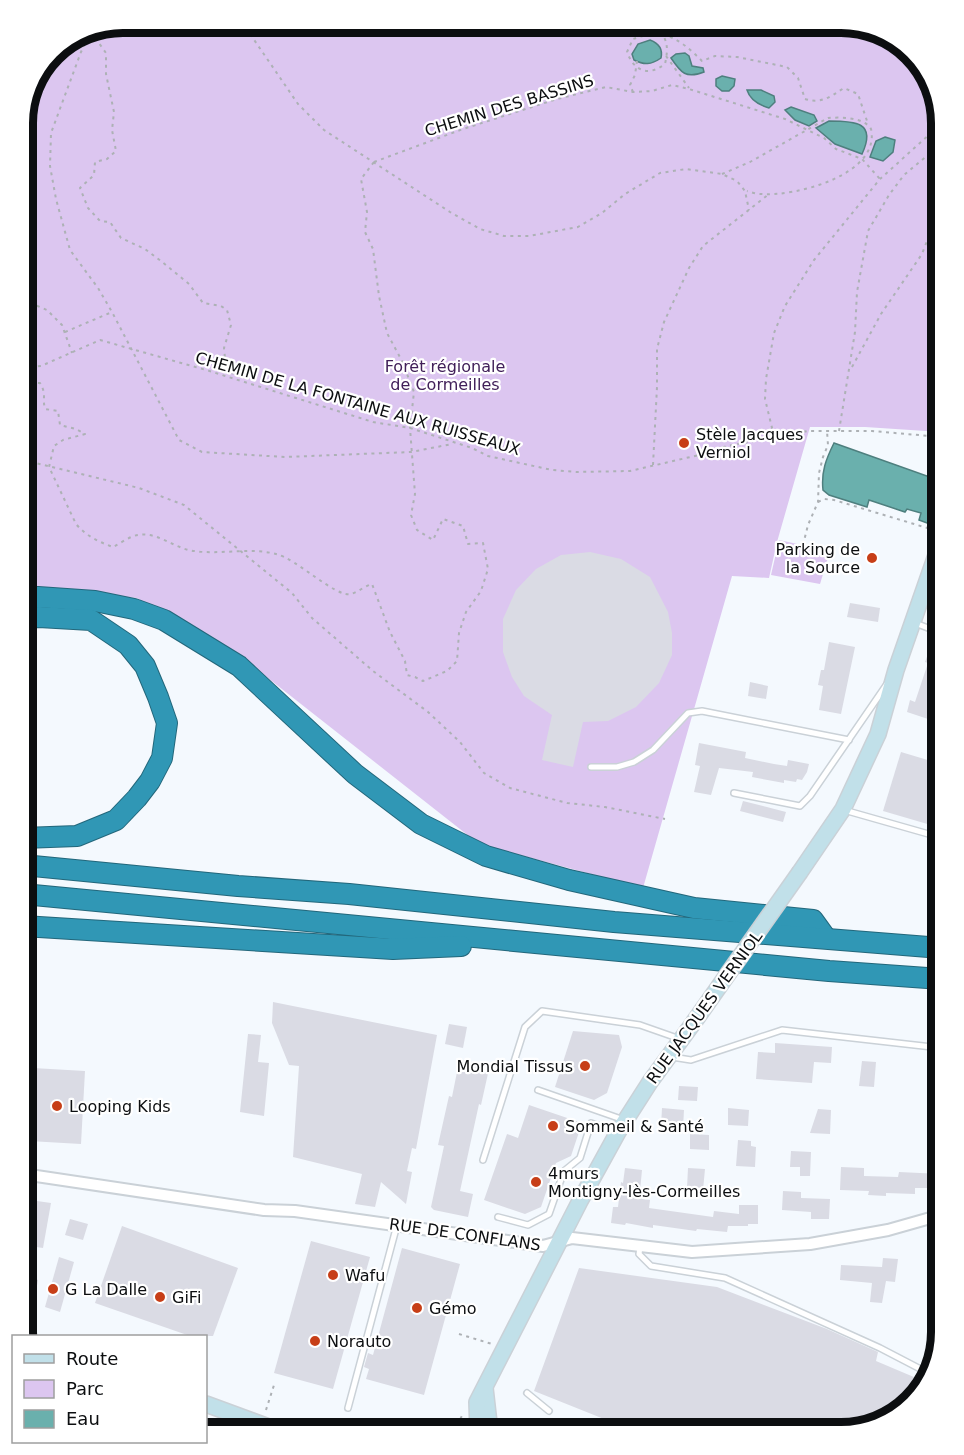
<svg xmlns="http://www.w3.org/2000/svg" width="964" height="1455" font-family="'DejaVu Sans',sans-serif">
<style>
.green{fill:#dcc6f0}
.water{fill:#6ab0ad;stroke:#4e7f7e;stroke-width:1.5}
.building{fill:#dadbe4}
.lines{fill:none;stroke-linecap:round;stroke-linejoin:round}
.lane-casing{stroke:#cad1d7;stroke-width:8}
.street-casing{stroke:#cad1d7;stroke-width:14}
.secondary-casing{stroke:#cad1d7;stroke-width:18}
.highway-casing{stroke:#23677b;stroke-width:22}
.path{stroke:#adb1b5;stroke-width:2;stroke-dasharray:3 4.5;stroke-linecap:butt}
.lane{stroke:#fff;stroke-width:5}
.street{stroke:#fff;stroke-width:10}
.secondary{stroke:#c1e0e9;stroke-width:15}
.highway{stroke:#3097b5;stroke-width:20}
.secondary-bridge-casing{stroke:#cad1d7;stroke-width:18;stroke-linecap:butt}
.secondary-bridge{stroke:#c1e0e9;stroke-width:15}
.poi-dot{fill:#c73e17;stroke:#fff;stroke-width:2}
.labels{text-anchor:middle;stroke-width:4.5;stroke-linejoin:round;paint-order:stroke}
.street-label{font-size:16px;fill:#0c0e10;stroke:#fff}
.park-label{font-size:16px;fill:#412059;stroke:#fff}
.poi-label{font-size:16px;fill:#0c0e10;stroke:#fff;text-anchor:start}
.rim{fill:none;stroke:#0c0e10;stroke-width:8}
</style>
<rect width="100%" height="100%" fill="#f4f9fe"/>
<g class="green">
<polygon points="847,23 892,36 928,73 941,123 941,432 865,427 810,427 777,542 769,578 732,576 643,888 479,844 259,671 137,598 30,591 23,593 23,117 52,52 85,30"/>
<polygon points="779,540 830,551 820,584 771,575"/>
</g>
<g class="water">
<path d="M650,40C658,43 663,49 661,58C651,65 644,65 634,60L632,54L638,44Z"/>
<path d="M685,53L689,56L692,66L703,68L704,72C686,79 681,73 671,58L676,54Z"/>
<polygon points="722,76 735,79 734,86 729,91 722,91 716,86 716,79"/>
<path d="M747,90H761L774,96L775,102L769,108C759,105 750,100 747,90Z"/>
<polygon points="791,107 814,115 817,121 809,126 795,120 785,110"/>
<path d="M829,121C855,121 877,122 862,154L835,144L816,128Z"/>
<polygon points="885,137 895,140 893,152 883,161 870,157 876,141"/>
<path d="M834,443L941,481C941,495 943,518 927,523L919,520L921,513L907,509L905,512L869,500L867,507L829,495L823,490C821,472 826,459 834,443Z"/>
</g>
<g class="building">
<polygon points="590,552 621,559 650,577 668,612 672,633 672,655 659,683 636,707 608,721 583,722 573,767 542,760 552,715 524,696 512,677 503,652 503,619 516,590 536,569 561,555"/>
<polygon points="850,603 880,608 878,622 847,617"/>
<polygon points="829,642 855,647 841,714 819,710 823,686 818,685 821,670 824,670"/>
<polygon points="932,643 942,647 941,664 933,686 941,688 931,720 907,712 910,700 915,702 928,663 925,662"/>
<polygon points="750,682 768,686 766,699 748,696"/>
<polygon points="699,743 746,752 745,758 774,764 787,766 788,760 809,764 807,772 802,780 797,779 796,782 784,780 784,783 752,777 753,772 719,768 711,795 694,792 700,766 695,765"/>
<polygon points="901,752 941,764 941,828 883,811"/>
<polygon points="743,801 786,812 783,822 740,811"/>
<polygon points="273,1002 437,1035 416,1149 412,1148 407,1171 412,1172 406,1204 381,1182 375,1207 355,1204 362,1174 293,1157 299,1066 289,1065 272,1023"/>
<polygon points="449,1024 467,1027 463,1048 445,1044"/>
<polygon points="573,1031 619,1035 622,1047 607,1093 594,1100 555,1087"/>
<polygon points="248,1034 261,1035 258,1062 269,1063 264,1116 240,1112"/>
<polygon points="775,1043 832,1047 831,1063 814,1062 812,1083 756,1079 758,1052 775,1053"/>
<polygon points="862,1061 876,1062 874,1087 859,1086"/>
<polygon points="459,1062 489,1069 481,1105 479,1104 460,1191 473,1194 468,1217 434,1210 431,1207 444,1146 438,1145 449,1096 452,1097"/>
<polygon points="33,1068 85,1071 81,1144 29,1141"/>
<polygon points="679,1086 698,1087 697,1101 678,1100"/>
<polygon points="929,1104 940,1105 941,1124 928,1123"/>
<polygon points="529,1105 582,1123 571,1156 556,1163 541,1207 525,1214 484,1200 507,1134 518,1138"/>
<polygon points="662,1108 684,1110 683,1128 661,1127"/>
<polygon points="728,1108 749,1110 748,1126 728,1125"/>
<polygon points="818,1109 831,1110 830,1134 810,1133"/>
<polygon points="690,1134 709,1135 709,1150 690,1149"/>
<polygon points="738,1140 751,1141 751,1146 756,1147 755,1167 736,1166"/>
<polygon points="791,1151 811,1152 810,1176 800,1176 800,1167 790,1167"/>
<polygon points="841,1167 864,1168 864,1176 898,1177 899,1172 941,1174 941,1188 915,1188 915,1194 886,1193 886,1196 868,1195 869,1191 840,1190"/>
<polygon points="625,1168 642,1170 640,1191 643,1191 642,1199 650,1200 649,1208 713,1217 714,1211 739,1214 739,1205 758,1205 758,1224 748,1224 748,1226 728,1226 727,1232 697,1229 696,1231 653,1225 653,1228 626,1223 625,1225 611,1223 613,1207 618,1207 621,1182 623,1183"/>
<polygon points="688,1168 705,1169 703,1190 687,1188"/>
<polygon points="783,1191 801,1192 801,1198 830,1199 829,1219 811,1219 811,1212 782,1210"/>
<polygon points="23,1199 51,1203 43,1248 23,1245"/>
<polygon points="70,1219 88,1224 83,1240 65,1235"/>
<polygon points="122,1226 238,1268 213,1336 190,1336 95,1303"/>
<polygon points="311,1241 370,1257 333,1389 274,1373"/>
<polygon points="402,1248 460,1264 424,1395 366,1379 369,1369 364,1367 368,1353 373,1355"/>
<polygon points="59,1257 74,1262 60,1312 45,1307"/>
<polygon points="883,1258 898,1259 895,1282 886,1281 882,1303 870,1302 872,1283 840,1280 841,1265 882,1267"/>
<polygon points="579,1268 717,1287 827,1329 878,1352 876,1361 928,1383 891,1419 842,1432 628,1432 629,1429 534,1391"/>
<polygon points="23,1274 38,1280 35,1297 22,1292"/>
</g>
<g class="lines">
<defs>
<g id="lane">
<polyline points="915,623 941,633"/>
<polyline points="591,767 617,767 634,762 653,750 688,713 702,711 849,740"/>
<polyline points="734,793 800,806 810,796 887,684"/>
<polyline points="844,810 932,835 941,843"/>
<polyline points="672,1057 691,1060 782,1030 941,1048"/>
<polyline points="538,1090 624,1120"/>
<polyline points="483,1160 525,1027 542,1011 640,1025 680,1039"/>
<polyline points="498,1217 528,1225 549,1214 564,1171 580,1158 591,1123 617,1132"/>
<polyline points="640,1247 639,1254 651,1266 725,1278 880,1348 930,1374"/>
<polyline points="527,1393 549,1411"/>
<polyline points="348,1408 397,1225"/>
</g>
<polyline id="street" points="23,1174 264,1210 295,1211 543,1246 572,1238 692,1252 810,1244 888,1230 941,1215"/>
<g id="secondary">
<polyline points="800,872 843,809 878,734 896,670 941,541"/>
<polyline points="485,1388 490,1432"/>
<polyline points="206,1404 282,1432"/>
<polyline points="206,1428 220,1432"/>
<polyline points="478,1432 477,1402 580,1201 618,1132 650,1082 694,1022"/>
</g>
<g id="highway">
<polyline points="23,599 38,597 95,601 134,609 164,620 239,666 355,774 421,824 486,856 569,880 694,908 813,920 826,938"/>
<polyline points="23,838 77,836 116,820 137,798 150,781 162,758 167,723 158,697 145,666 128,645 91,620 39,617 23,618"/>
<polyline points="23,865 238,886 349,894 614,922 941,948"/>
<polyline points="23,894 829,971 941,979"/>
<polyline points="23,926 393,949 461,946"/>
</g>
</defs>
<use href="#lane" class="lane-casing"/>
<use href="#street" class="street-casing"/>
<use href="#secondary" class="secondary-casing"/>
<use href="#highway" class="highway-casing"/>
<g class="path">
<path d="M657,25C667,41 669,45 665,64C648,77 634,71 627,52L633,39C640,37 649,33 657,34C675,35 690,49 702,61L715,56L737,57L787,67L798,78L805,99C821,104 830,97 844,88L858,94L868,124"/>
<polyline points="246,28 298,104 324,130 450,212 480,229 504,236 529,236 578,227 602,213 625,194 660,173 686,169 722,174 737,181 745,191 749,210"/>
<polyline points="91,30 81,52 51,133 50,166 56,199 70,250 98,288 112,312 179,440 202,452 285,457 411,452 452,444"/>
<polyline points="91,32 106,53 106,74 114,112 112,130 116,151 107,159 95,162 94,175 80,188 88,208 100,221 110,222 121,238 145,249 161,261 189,284 203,303 221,306 227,310 231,325 224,348 225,358 234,364 232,378"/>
<polyline points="76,36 91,32"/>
<polyline points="666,56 689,88"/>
<polyline points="633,92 630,85 635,75 637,61"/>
<polyline points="374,162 463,129 557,99 606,87 633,92 652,91 672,85 689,89 785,119 824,138 836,149 862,159 880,179"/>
<path d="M722,174L750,162L828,118C841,117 864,117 871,129C881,175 794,197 761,194C756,194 751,192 747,191"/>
<polyline points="23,300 47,310 62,325 72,353"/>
<polyline points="65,332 112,312"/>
<polyline points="852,367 881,314 922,254 941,205"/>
<polyline points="23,368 41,366 100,340 206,370 373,422 410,428 472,448 488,456 552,470 576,472 630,471 699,455 727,446 808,431 872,431 941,437"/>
<path d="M23,382L40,383C47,395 42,398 45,409L58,411L60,425L76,429L85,434L63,440L54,446L49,467L76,524C86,536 99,542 113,547C121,543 130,536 138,535C157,531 175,549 194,551C221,555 249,547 276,554C297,559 336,598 351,594C358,592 365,586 372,584L390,632L405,661L407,675L415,677L423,681L447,671L457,661L459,633L466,612L481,591L488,569L483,543L468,544L463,526L443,519L433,540L417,530L411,515L415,494L410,428L414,392L402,361L387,333L379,296L373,249L365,232L367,212L361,179L374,162"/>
<polyline points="839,431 855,332 857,292 868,231 889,195 904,175 941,144"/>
<polyline points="774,436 765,399 766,379 774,333 785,306 814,260 880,179 941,124"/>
<polyline points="23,460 139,488 184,505 292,593 312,618 373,671 428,712 460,742 484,773 510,788 567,803 605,807 665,819"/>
<polyline points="653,465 657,387 657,349 664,322 689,268 703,246 769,194"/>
<polyline points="818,502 824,499 834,500 934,530"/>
<polyline points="803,545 808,525 818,502 819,473 823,457 828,445 827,431"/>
<polyline points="459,1334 492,1344"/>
<polyline points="266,1410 274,1385"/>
<polyline points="453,1432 463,1414"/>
</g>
<use href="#lane" class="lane"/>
<use href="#street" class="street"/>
<use href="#secondary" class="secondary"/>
<use href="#highway" class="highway"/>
<defs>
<polyline id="secondary-bridge" points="694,1022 800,872"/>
</defs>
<use href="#secondary-bridge" class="secondary-bridge-casing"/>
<use href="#secondary-bridge" class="secondary-bridge"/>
</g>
<g class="poi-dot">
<circle cx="684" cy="443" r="6"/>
<circle cx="872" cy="558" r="6"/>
<circle cx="585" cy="1066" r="6"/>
<circle cx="57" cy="1106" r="6"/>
<circle cx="553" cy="1126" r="6"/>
<circle cx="536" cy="1182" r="6"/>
<circle cx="333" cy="1275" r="6"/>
<circle cx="53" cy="1289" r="6"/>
<circle cx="160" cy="1297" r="6"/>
<circle cx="417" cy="1308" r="6"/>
<circle cx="315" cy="1341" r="6"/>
</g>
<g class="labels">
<g class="street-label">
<text transform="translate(509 105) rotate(-17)" y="6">CHEMIN DES BASSINS</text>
<text transform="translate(358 403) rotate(16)" y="6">CHEMIN DE LA FONTAINE AUX RUISSEAUX</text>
<text transform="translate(704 1007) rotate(-54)" y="6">RUE JACQUES VERNIOL</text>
<text transform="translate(465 1234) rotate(8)" y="6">RUE DE CONFLANS</text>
</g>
<g class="park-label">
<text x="445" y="372">Forêt régionale<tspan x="445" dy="18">de Cormeilles</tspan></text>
</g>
<g class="poi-label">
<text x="696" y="440">Stèle Jacques<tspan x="696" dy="18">Verniol</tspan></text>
<text x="860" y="555" text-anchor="end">Parking de<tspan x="860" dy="18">la Source</tspan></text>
<text x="573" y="1072" text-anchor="end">Mondial Tissus</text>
<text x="69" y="1112">Looping Kids</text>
<text x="565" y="1132">Sommeil &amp; Santé</text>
<text x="548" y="1179">4murs<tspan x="548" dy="18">Montigny-lès-Cormeilles</tspan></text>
<text x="345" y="1281">Wafu</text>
<text x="65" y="1295">G La Dalle</text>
<text x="172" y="1303">GiFi</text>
<text x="429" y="1314">Gémo</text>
<text x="327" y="1347">Norauto</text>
</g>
</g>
<path d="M0 0H964V1455H0ZM123 33H841A90 90 0 0 1 931 123V1332A90 90 0 0 1 841 1422H123A90 90 0 0 1 33 1332V123A90 90 0 0 1 123 33Z" fill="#fff" fill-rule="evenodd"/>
<path class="rim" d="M123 33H841A90 90 0 0 1 931 123V1332A90 90 0 0 1 841 1422H123A90 90 0 0 1 33 1332V123A90 90 0 0 1 123 33Z"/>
<rect x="12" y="1335" width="195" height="108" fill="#ffffff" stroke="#9e9f9f" stroke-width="1.5"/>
<rect x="24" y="1354" width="30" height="9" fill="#c1e0e9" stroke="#9e9f9f" stroke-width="1.5"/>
<text x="66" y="1365" font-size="18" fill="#0c0e10">Route</text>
<rect x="24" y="1380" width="30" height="18" fill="#dcc6f0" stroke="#9e9f9f" stroke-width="1.5"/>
<text x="66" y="1395" font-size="18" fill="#0c0e10">Parc</text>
<rect x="24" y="1410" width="30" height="18" fill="#6ab0ad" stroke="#9e9f9f" stroke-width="1.5"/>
<text x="66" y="1425" font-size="18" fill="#0c0e10">Eau</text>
</svg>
